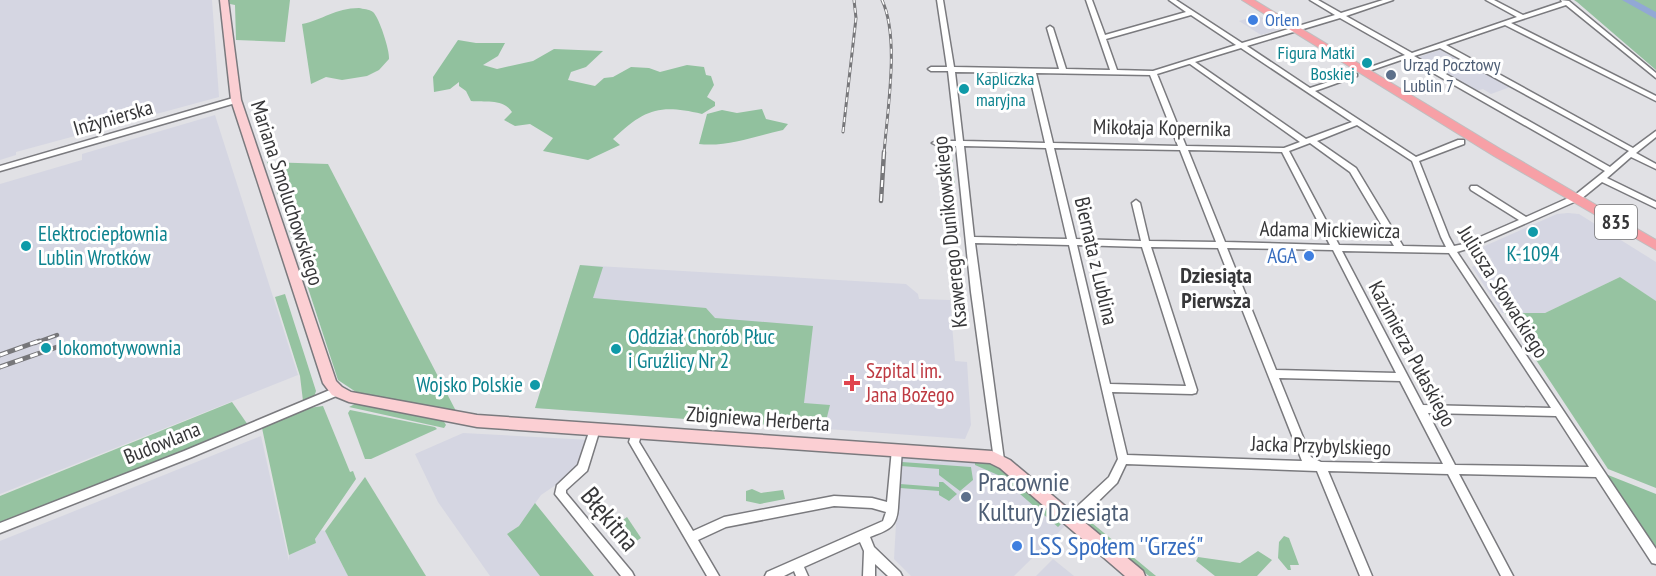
<svg xmlns="http://www.w3.org/2000/svg" width="1656" height="576" font-family="'PT Sans Narrow',sans-serif">
<style>
.built{fill:#d5d6e2}
.green{fill:#96c3a1}
.forest{fill:#91c19e}
.lines{fill:none;stroke-linecap:round;stroke-linejoin:round}
.river{fill:#92a8d5;fill-rule:evenodd}
.street-casing{stroke:#7a7a7e;stroke-width:3}
.secondary-casing{stroke:#7a7a7e;stroke-width:3}
.primary-casing{stroke:#bfbfc0;stroke-width:2}
.street{fill:#fff;fill-rule:evenodd}
.secondary{fill:#fbcfd3;fill-rule:evenodd}
.primary{fill:#f7a0a6;fill-rule:evenodd}
.rail-far2-casing{stroke:#77777a;stroke-width:3}
.rail-far1-casing{stroke:#77777a;stroke-width:4.5}
.rail-casing{stroke:#77777a;stroke-width:5}
.rail-far2{stroke:#fff;stroke-width:1.5;stroke-dasharray:5;stroke-linecap:butt}
.rail-far1{stroke:#fff;stroke-width:2;stroke-dasharray:7;stroke-linecap:butt}
.rail{stroke:#fff;stroke-width:3;stroke-dasharray:8;stroke-linecap:butt}
.shop-dot{fill:#3f7fe0;stroke:#fff;stroke-width:2}
.culture-dot{fill:#0f9aa8;stroke:#fff;stroke-width:2}
.service-dot{fill:#5c6f8a;stroke:#fff;stroke-width:2}
.health-dot{fill:#e0444e;stroke:#fff;stroke-width:2}
.labels{text-anchor:middle;stroke-width:6;stroke-linejoin:round;paint-order:stroke}
.far-shop-label{font-size:18px;fill:#366cbe;stroke:#fff;text-anchor:start}
.far-culture-label{font-size:18px;fill:#0d838f;stroke:#fff;text-anchor:end}
.far-service-label{font-size:18px;fill:#4e5e75;stroke:#fff;text-anchor:start}
.shield{fill:#fff;stroke:#737374;stroke-width:1.5}
.shield-label{font-size:20px;font-weight:bold;fill:#373739}
.street-label{font-size:21px;fill:#373739;stroke:#fff}
.culture-label{font-size:21px;fill:#0d838f;stroke:#fff;text-anchor:start}
.shop-label{font-size:21px;fill:#366cbe;stroke:#fff;text-anchor:end}
.health-label{font-size:21px;fill:#be3a42;stroke:#fff;text-anchor:start}
.neighbourhood-label{font-size:22px;font-weight:bold;fill:#373739;stroke:#fff}
.near-service-label{font-size:26px;fill:#4e5e75;stroke:#fff;text-anchor:start}
.near-street-label{font-size:26px;fill:#373739;stroke:#fff}
.near-shop-label{font-size:26px;fill:#366cbe;stroke:#fff;text-anchor:start}
</style>
<rect width="100%" height="100%" fill="#e1e1e5"/>
<g class="built">
<polygon points="0,0 212,0 219,97 16,152 16,155 0,160"/>
<polygon points="1258,15 1281,29 1261,35 1239,21"/>
<polygon points="1442,49 1510,87 1491,94 1483,89 1476,91 1424,62 1426,61 1419,57"/>
<polygon points="215,115 298,375 0,494 0,184 82,160 82,154"/>
<polygon points="1568,213 1579,214 1656,262 1656,301 1620,277 1545,313 1502,313 1472,267 1492,259 1478,249 1557,214"/>
<polygon points="580,265 906,284 918,294 919,299 950,300 955,361 967,362 971,425 965,439 535,408"/>
<polygon points="463,433 590,440 581,468 541,495 519,526 507,534 540,576 490,576 438,502 415,454"/>
<polygon points="261,436 289,561 289,555 316,543 315,539 321,530 325,531 348,576 0,576 0,541"/>
<polygon points="900,454 980,459 998,467 1067,524 1014,576 911,576 894,559"/>
<polygon points="1053,559 1074,576 1036,576"/>
</g>
<g class="green">
<polygon points="229,0 290,0 285,42 236,40 235,5 230,4"/>
<polygon points="1574,0 1656,0 1656,70 1577,2"/>
<path d="M359,8C363,9 369,9 373,12C379,17 390,51 389,59L379,70L367,76L342,80L326,77L311,84L302,24C323,20 335,8 359,8Z"/>
<polygon points="950,145 951,146 955,185 942,182 946,181 943,146"/>
<polygon points="267,162 328,164 457,413 359,394 338,380"/>
<polygon points="580,265 603,267 593,298 706,308 715,318 813,326 804,403 830,405 824,429 535,408"/>
<polygon points="1620,277 1656,301 1656,488 1608,469 1505,313 1545,313"/>
<polygon points="285,294 316,391 314,397 303,401 300,376 275,297"/>
<polygon points="232,402 248,425 0,525 0,496"/>
<polygon points="359,402 443,420 446,425 444,428 349,407"/>
<polygon points="323,406 350,472 353,471 356,479 315,539 316,543 289,555 262,428 309,408"/>
<polygon points="350,410 435,427 437,429 371,459 365,459 348,413"/>
<polygon points="365,477 426,576 348,576 325,531"/>
<polygon points="752,489 761,493 783,490 785,499 760,504 746,501 746,491"/>
<polygon points="627,517 641,538 630,545 616,525"/>
<polygon points="1092,523 1156,576 1149,576 1088,526"/>
<polygon points="1284,536 1289,538 1299,565 1290,565 1291,570 1288,570 1278,558 1279,542"/>
<polygon points="1258,551 1272,560 1257,576 1215,576 1196,561 1198,557 1240,563"/>
</g>
<g class="forest">
<path d="M458,40L476,43H505L498,56L483,65L497,69L533,61L554,49L603,51L586,67L571,72L568,80L595,86L604,78L613,77L631,67L649,68L660,72L687,65L704,67L706,75L711,76L714,85L707,97L715,102V106L702,114C659,104 645,109 613,139L620,145L588,160L543,151L553,138L530,124L515,126L504,120L512,112C503,98 485,103 471,101L466,91L459,86V82L450,89L434,92L433,77Z"/>
<path d="M762,109L766,119L788,124L783,130C755,136 728,147 699,144L707,114L722,110L737,113Z"/>
<polygon points="975,459 987,461 998,467 1061,519 1061,524 1058,527 998,475 975,465"/>
<polygon points="902,462 971,467 973,480 960,491 939,475 939,469 901,466"/>
<polygon points="1608,475 1656,494 1656,553 1604,476"/>
<polygon points="939,482 943,482 957,494 949,501 939,495 939,491 900,488 900,484 939,487"/>
<polygon points="535,503 594,576 540,576 507,534 519,526"/>
</g>
<g class="lines">
<polygon class="river" points="1622,0 1634,0 1656,12 1656,19"/>
<defs>
<g id="street">
<path d="M937,0H943L954,67L1059,69L1047,28L1050,26L1053,28L1066,69L1110,70L1086,0H1092L1105,35L1186,12L1169,0H1176L1242,43L1335,15L1310,0H1318L1341,13L1383,0H1393L1346,16L1412,53L1517,17L1486,0H1494L1523,15L1562,2L1561,0L1569,1L1656,73V78L1566,5L1511,23L1656,96V101L1505,25L1446,45L1633,148L1656,131V137L1636,153L1656,164V169L1631,157L1607,178L1656,202V208L1602,182L1581,199L1470,248L1457,252L1656,549V564L1652,563L1596,477L1459,474L1513,576H1501L1448,474L1328,471L1372,576H1360L1317,471L1126,464L1117,483L1075,524L1071,525L1067,524L1065,520L1067,516L1109,477L1118,459L1069,245L975,243L1004,460L1003,463L999,465L995,463L994,460L971,292L956,146L936,145L932,143L936,141H956L948,71H931L928,69L931,67H947ZM1191,15L1236,45L1153,71L1117,70L1106,39ZM1340,18L1405,55L1362,70V72H1366L1407,58L1605,171L1575,195L1526,217L1477,186H1471L1470,188L1471,190L1519,220L1464,244L1454,246L1449,237L1419,161L1464,144V140H1458L1416,157L1315,91L1357,76V74H1353L1310,88L1247,46ZM1241,48L1352,122L1306,139L1195,62ZM1440,48L1629,151L1610,167L1414,56ZM1189,64H1190L1300,142L1284,148L1186,146L1157,74ZM955,72L1029,73L1045,143L963,141ZM1036,73L1150,75L1178,146L1053,143ZM1357,125L1412,161L1441,237L1446,247L1403,246L1356,168L1317,141ZM1310,143L1350,172L1394,246L1339,245L1289,151ZM964,146L1046,148L1067,239L974,237ZM1054,148L1180,150L1216,242L1149,241L1140,203L1136,200L1132,203L1141,241L1076,239ZM1188,150L1282,152L1330,245L1225,242ZM1077,245L1142,247L1186,386L1110,384ZM1151,247L1218,248L1302,461L1127,455L1112,392L1192,394L1196,393L1197,390ZM1227,248L1333,250L1396,373L1276,370ZM1342,251L1449,253L1551,408L1423,405ZM1279,378L1400,381L1443,464L1321,462L1311,457ZM1428,413L1556,416L1589,467L1455,465Z"/>
<polygon points="233,98 236,98 240,100 239,102 0,171 0,166"/>
<polygon points="337,387 341,388 342,391 341,394 192,457 0,533 0,523 184,451"/>
<polygon points="595,425 599,426 600,429 588,468 587,471 566,490 566,493 632,572 634,576 621,576 555,494 557,485 578,465 591,426"/>
<path d="M637,428L641,429L642,432L639,442L693,531L724,517L834,496L872,498L887,502L892,449L893,446L897,445L901,446L902,449L898,507C897,528 888,530 870,537L874,547L900,572L902,576H888L875,564V576H863L864,551L860,542L804,567L808,576H796L794,571L784,576H765L767,572L883,521L886,512L872,508L834,506L726,527L698,540L719,576H707L629,442L633,429Z"/>
</g>
<polygon id="secondary" points="220,0 228,0 241,100 336,381 342,387 351,392 477,415 992,451 1010,460 1143,571 1145,576 1125,576 1000,468 990,463 477,427 349,402 332,395 323,383 231,100"/>
<polygon id="primary" points="1242,0 1254,0 1502,150 1656,240 1656,250 1494,156"/>
</defs>
<use href="#street" class="street-casing"/>
<use href="#secondary" class="secondary-casing"/>
<use href="#primary" class="primary-casing"/>
<use href="#street" class="street"/>
<use href="#secondary" class="secondary"/>
<use href="#primary" class="primary"/>
<defs>
<g id="rail-far2">
<path d="M882,0C900,38 887,111 884,154"/>
<polyline points="843,132 856,18 854,0"/>
</g>
<g id="rail-far1">
<polyline points="881,201 884,152"/>
<polyline points="35,343 57,335"/>
</g>
<g id="rail">
<polyline points="0,355 39,341"/>
<polyline points="0,367 60,346"/>
</g>
</defs>
<use href="#rail-far2" class="rail-far2-casing"/>
<use href="#rail-far1" class="rail-far1-casing"/>
<use href="#rail" class="rail-casing"/>
<use href="#rail-far2" class="rail-far2"/>
<use href="#rail-far1" class="rail-far1"/>
<use href="#rail" class="rail"/>
</g>
<g class="shop-dot">
<circle cx="1253" cy="20" r="6"/>
<circle cx="1309" cy="256" r="6"/>
<circle cx="1017" cy="546" r="6"/>
</g>
<g class="culture-dot">
<circle cx="1367" cy="63" r="6"/>
<circle cx="964" cy="89" r="6"/>
<circle cx="1533" cy="232" r="6"/>
<circle cx="26" cy="246" r="6"/>
<circle cx="46" cy="348" r="6"/>
<circle cx="616" cy="349" r="6"/>
<circle cx="535" cy="385" r="6"/>
</g>
<g class="service-dot">
<circle cx="1391" cy="75" r="6"/>
<circle cx="966" cy="497" r="6"/>
</g>
<path class="health-dot" d="M849 374h6v6h6v6h-6v6h-6v-6h-6v-6h6z"/>
<g class="labels">
<g class="far-shop-label">
<text x="1265" y="26">Orlen</text>
</g>
<g class="far-culture-label">
<text x="1355" y="59">Figura Matki<tspan x="1355" dy="21">Boskiej</tspan></text>
<text x="976" y="85" text-anchor="start">Kapliczka<tspan x="976" dy="21">maryjna</tspan></text>
</g>
<g class="far-service-label">
<text x="1403" y="71">Urząd Pocztowy<tspan x="1403" dy="21">Lublin 7</tspan></text>
</g>
<rect class="shield" x="1595" y="205" width="42" height="34" rx="4.5"/>
<g class="shield-label">
<text x="1616" y="229">835</text>
</g>
<g class="street-label">
<text transform="translate(113 118) rotate(-16)" y="7">Inżynierska</text>
<text transform="translate(1162 128) rotate(1)" y="7">Mikołaja Kopernika</text>
<text transform="translate(287 193) rotate(72)" y="7">Mariana Smoluchowskiego</text>
<text transform="translate(1330 230) rotate(1)" y="7">Adama Mickiewicza</text>
<text transform="translate(950 232) rotate(-96)" y="7">Ksawerego Dunikowskiego</text>
<text transform="translate(1096 261) rotate(77)" y="7">Biernata z Lublina</text>
<text transform="translate(1503 292) rotate(58)" y="7">Juliusza Słowackiego</text>
<text transform="translate(1412 354) rotate(62)" y="7">Kazimierza Pułaskiego</text>
<text transform="translate(758 419) rotate(4)" y="7">Zbigniewa Herberta</text>
<text transform="translate(162 443) rotate(-22)" y="7">Budowlana</text>
<text transform="translate(1321 446) rotate(2)" y="7">Jacka Przybylskiego</text>
</g>
<g class="culture-label">
<text x="38" y="241">Elektrociepłownia<tspan x="38" dy="24">Lublin Wrotków</tspan></text>
<text x="1533" y="261" text-anchor="middle">K-1094</text>
<text x="628" y="344">Oddział Chorób Płuc<tspan x="628" dy="24">i Gruźlicy Nr 2</tspan></text>
<text x="58" y="355">lokomotywownia</text>
<text x="523" y="392" text-anchor="end">Wojsko Polskie</text>
</g>
<g class="shop-label">
<text x="1297" y="263">AGA</text>
</g>
<g class="health-label">
<text x="866" y="378">Szpital im.<tspan x="866" dy="24">Jana Bożego</tspan></text>
</g>
<g class="neighbourhood-label">
<text x="1216" y="283">Dziesiąta<tspan x="1216" dy="25">Pierwsza</tspan></text>
</g>
<g class="near-service-label">
<text x="978" y="491">Pracownie<tspan x="978" dy="30">Kultury Dziesiąta</tspan></text>
</g>
<g class="near-street-label">
<text transform="translate(610 519) rotate(50)" y="9">Błękitna</text>
</g>
<g class="near-shop-label">
<text x="1029" y="555">LSS Społem ''Grześ"</text>
</g>
</g>
</svg>
